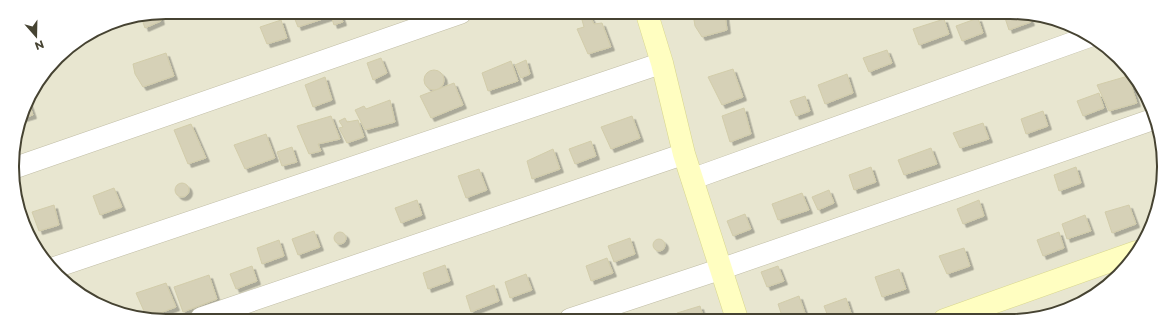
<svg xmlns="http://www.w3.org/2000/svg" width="1176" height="333" font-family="Montserrat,sans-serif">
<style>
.residential{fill:#e8e6d0}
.building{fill:#d6d1b7;stroke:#d2ccaa;filter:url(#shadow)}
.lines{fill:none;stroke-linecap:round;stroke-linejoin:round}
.street-casing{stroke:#c0bda5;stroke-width:22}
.secondary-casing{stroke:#d8d68d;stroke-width:23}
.street{stroke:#fff;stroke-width:21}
.secondary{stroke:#fffec1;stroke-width:22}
.rim{fill:none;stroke:#464332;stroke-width:2}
</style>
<defs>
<filter id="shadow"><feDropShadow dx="3.5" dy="3.5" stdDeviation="0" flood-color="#0004"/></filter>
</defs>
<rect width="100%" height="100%" fill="#f4f2e3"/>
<polygon class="residential" points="167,12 1039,15 1095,38 1138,80 1161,136 1161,196 1148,235 1119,276 1078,305 1029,320 137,318 89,300 44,261 17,207 12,156 28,98 64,50 108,24"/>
<g class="building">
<polygon points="292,12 327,13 329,17 298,27"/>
<polygon points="330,13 349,13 341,16 343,22 334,25"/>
<polygon points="159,14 161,21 145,28 141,17"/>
<polygon points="693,14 725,14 727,30 702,37 695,26"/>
<polygon points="1004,15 1028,15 1031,22 1009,30"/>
<polygon points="590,16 594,24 602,23 611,47 588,54 577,29 584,27 582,20"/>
<polygon points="978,18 983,33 962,41 956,26"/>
<polygon points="944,19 949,34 919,45 913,29"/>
<polygon points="281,20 287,38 267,44 260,27"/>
<polygon points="887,50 892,63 869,72 863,58"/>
<polygon points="166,53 174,76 143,87 135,74 133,64"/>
<polygon points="381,58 387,73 373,80 367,63"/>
<polygon points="526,60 530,74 521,78 515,65"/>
<polygon points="511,61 518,81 488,91 482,73"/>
<polygon points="733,69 743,97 722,105 708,77"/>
<circle cx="434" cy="80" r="10"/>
<polygon points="847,74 853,93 825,104 818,85"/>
<polygon points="1128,76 1137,103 1109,111 1097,85"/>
<polygon points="325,77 332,100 313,107 305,85"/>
<polygon points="454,83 463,105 431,118 420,96"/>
<polygon points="1099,93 1104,108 1083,116 1077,101"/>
<polygon points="805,96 810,111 796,116 790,101"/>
<polygon points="28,100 33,115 23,118"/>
<polygon points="390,100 395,122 365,130 355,110 364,106 366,109"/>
<polygon points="744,108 751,134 730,142 722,116"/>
<polygon points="1043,111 1048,126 1026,134 1021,119"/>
<polygon points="331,116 340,139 318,144 321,151 309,154 297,126"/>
<polygon points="632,116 640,138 611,149 601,127"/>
<polygon points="345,118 347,122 358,120 364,137 347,143 339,128 343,127 339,121"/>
<polygon points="983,123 989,139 960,148 953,133"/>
<polygon points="191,124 206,158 188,164 174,130"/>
<polygon points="266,134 275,158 245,169 234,145"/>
<polygon points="591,141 596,156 575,164 569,149"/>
<polygon points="292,147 297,162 282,166 277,152"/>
<polygon points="931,148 937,164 904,175 898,160"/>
<polygon points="553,149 560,169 532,179 527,161"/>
<polygon points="871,167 876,182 854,190 849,175"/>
<polygon points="1076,167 1081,183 1059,191 1054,175"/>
<polygon points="479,169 487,190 466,198 458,176"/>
<circle cx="182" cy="190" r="7"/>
<polygon points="114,188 122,207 100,215 93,196"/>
<polygon points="829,190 834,203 818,210 812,197"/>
<polygon points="802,193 809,210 778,220 772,204"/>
<polygon points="417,200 422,215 401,223 395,208"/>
<polygon points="979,200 984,216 963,224 957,209"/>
<polygon points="54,205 59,225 39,231 32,212"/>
<polygon points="1129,205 1136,224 1112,233 1105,212"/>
<polygon points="745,214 751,229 733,236 727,221"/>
<polygon points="1085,215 1091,231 1067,239 1062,224"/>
<polygon points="314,231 320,247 298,255 292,239"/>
<circle cx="340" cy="238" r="6"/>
<polygon points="1059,232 1064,248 1043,256 1037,240"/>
<polygon points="630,238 635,254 614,262 608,246"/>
<circle cx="659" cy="245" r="6"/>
<polygon points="279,240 284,256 262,264 257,248"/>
<polygon points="964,248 970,266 947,274 939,256"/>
<polygon points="607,258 613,273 591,281 586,266"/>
<polygon points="445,265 450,281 428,289 423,273"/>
<polygon points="252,266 257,281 236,289 230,274"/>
<polygon points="778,266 784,281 767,287 761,272"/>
<polygon points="899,269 906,289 882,297 875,277"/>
<polygon points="526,274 532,290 510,298 505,282"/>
<polygon points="209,275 217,299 183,312 174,287"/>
<polygon points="166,283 176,307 147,318 136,293"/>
<polygon points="494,285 499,301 471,312 466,296"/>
<polygon points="799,296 807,319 783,319 778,304"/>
<polygon points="846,298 851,313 835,319 829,319 824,306"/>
<polygon points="700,306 704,319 679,319 677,313"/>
<polygon points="447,316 448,319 438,319"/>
</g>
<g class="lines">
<defs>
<g id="street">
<polyline points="14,168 461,13"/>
<polyline points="692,179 1091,36"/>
<polyline points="53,268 662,63"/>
<polyline points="201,318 684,154"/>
<polyline points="570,319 721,269 1154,119"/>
</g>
<g id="secondary">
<polyline points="647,14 662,63 684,154 737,319"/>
<polyline points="944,320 1136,252"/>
</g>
</defs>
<use href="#street" class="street-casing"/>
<use href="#secondary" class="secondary-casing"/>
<use href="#street" class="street"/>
<use href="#secondary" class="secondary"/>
</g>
<path d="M0 0H1176V333H0ZM166 19H1010A147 147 0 0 1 1157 166V167A147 147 0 0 1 1010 314H166A147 147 0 0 1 19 167V166A147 147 0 0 1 166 19Z" fill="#fff" fill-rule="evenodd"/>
<path class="rim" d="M166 19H1010A147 147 0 0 1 1157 166V167A147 147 0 0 1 1010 314H166A147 147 0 0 1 19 167V166A147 147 0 0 1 166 19Z"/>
<g transform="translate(36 36) rotate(160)" stroke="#ffffff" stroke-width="3" paint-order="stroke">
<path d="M0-3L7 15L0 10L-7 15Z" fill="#464332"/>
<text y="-6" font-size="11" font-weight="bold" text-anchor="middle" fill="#464332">N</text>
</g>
</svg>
